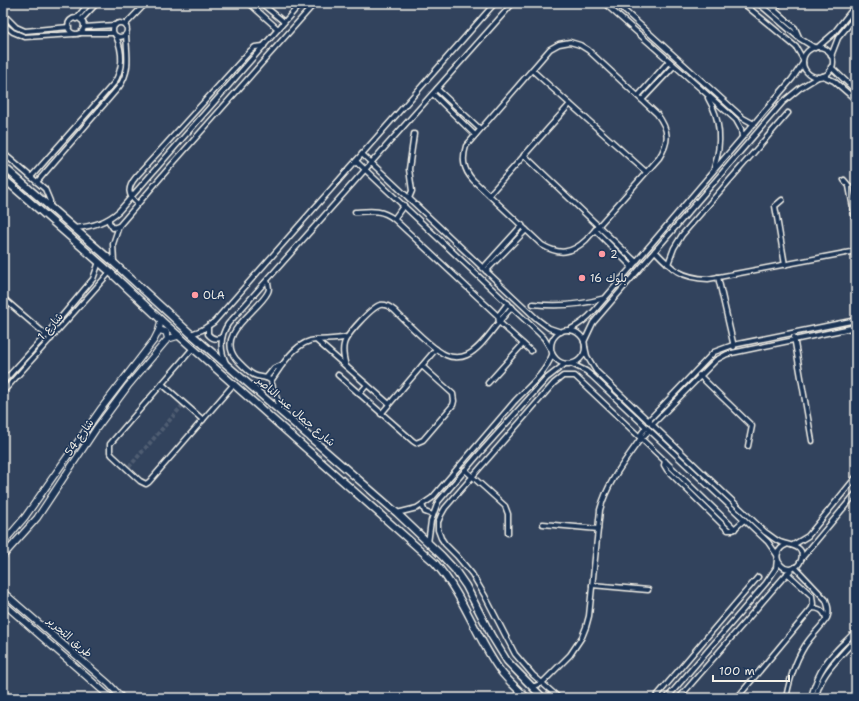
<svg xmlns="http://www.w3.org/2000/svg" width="859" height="701" font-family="'Shantell Sans','Playpen Sans Arabic',sans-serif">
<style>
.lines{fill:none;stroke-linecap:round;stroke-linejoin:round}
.minor-tunnel{stroke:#4f5d72;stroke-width:4;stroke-dasharray:4 2;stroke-linecap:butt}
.minor-casing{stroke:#f4f1e8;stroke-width:7}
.tertiary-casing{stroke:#f4f1e8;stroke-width:8}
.secondary-casing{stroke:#f4f1e8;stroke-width:9}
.minor{stroke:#1d3557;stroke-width:4}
.tertiary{stroke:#1d3557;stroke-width:5.5}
.secondary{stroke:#1d3557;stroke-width:6}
.poi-dot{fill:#ff9aa2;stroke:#1d3557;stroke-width:1.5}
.labels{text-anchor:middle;stroke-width:3;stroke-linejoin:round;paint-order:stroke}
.poi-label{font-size:11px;fill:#f4f1e8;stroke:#1d3557;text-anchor:start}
.street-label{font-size:11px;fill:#f4f1e8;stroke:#1d3557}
</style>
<rect width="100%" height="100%" fill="#32435d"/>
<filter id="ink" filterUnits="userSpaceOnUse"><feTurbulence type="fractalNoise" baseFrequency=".025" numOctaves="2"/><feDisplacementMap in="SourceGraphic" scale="8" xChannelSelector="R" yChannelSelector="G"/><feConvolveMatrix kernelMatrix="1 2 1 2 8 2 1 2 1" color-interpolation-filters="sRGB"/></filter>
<g filter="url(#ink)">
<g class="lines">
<polyline class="minor-tunnel" points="129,467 182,406"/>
<defs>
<g id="minor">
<polyline points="249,3 278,29"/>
<polyline points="261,3 284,22"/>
<polyline points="604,3 736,120 741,129 742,137"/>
<polyline points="616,3 743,118 754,124"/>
<polyline points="743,3 796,47 803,59"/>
<polyline points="758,3 799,38 815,48"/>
<polyline points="766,3 795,28 799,37"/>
<polyline points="774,10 780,3"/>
<polyline points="3,14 16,27 25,31 69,27"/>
<circle cx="76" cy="26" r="8"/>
<polyline points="76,19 89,3"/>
<polyline points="81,20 97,3"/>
<circle cx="120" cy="30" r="7"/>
<polyline points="3,24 13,32 25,37 74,34"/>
<polyline points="125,25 146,3"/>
<polyline points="84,27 115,25"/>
<polyline points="80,33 113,33"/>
<path d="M570,42L580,45L588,50L657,114C669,130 670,141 659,158L586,240C571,254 559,255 542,245L473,180C463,169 462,159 466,146L550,49L559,44Z"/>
<polyline points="818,47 833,34 856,5"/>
<circle cx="818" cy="62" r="15"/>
<polyline points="831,56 838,38 856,16"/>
<polyline points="831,67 856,91"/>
<polyline points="532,70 646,172"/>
<polyline points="823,76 834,81 856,100"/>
<polyline points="437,89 480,129"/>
<polyline points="433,94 475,135"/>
<polyline points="638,96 669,61"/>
<path d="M708,98C721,120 722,144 714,168"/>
<polyline points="642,100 674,66"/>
<polyline points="3,153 45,189 50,201 50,207"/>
<polyline points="362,154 537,319 549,328 561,332"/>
<polyline points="524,155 636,262"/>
<polyline points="356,161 539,333 544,338 550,348"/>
<path d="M31,177L114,83C123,69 123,52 116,36"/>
<polyline points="844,180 849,186 856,224"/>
<path d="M37,182L119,87C131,70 127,55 126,35"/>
<polyline points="489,195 570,104"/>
<polyline points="409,198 412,191 409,169 414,134"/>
<polyline points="782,200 775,206 785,265"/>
<path d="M138,204C127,195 127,188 136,177L250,51L255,47L264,46"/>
<polyline points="109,219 109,222 113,228 119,226"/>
<polyline points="394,219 404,205"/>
<path d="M74,228C91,227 106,223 119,211L301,3"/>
<polyline points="595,230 632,267"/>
<path d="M655,251C672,269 681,278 708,279L856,251"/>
<polyline points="114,262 113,244 119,226 168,169 315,3"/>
<polyline points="668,264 674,248 682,235 788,113"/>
<polyline points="483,268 522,225"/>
<polyline points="486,271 526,230"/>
<polyline points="718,277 734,347"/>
<path d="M267,281C269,285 270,288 268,292C259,311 215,333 236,359C241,364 248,372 254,375C260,378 267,376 271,381L281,411"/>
<polyline points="3,298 51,339"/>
<path d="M533,304C558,307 581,305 605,298"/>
<polyline points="512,307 499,322 531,351"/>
<polyline points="498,316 508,303"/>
<path d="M208,327V334C212,339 217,340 222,337"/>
<path d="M569,330C579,325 586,320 594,311L792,79L803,63"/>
<circle cx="568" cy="347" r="17"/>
<polyline points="191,334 202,330 214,322 495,3"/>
<polyline points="794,337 812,441"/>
<polyline points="316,340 389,404"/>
<polyline points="584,342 593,323 783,102 800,88 818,77"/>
<path d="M585,347L587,356L596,371L765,532C770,535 774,539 778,541C787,546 806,544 801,560C798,569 787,572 781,565C774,558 778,548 786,545"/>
<polyline points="193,348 110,444 110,452 112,455 140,481 146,484 149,482 233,385"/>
<path d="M226,363C220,350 220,336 228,324L513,3"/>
<polyline points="572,364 586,371 592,376 768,542 777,555"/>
<path d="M346,366C344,359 342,352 344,344C346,335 371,308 380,305C386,304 390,307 394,310C405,321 433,350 446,355C452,358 461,358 467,355C479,350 491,332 499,322L498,316L394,219C381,209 371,211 355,212"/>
<polyline points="338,375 413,441 416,443 423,440 453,405 454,401 453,394 422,366"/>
<polyline points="699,375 752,426 748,446"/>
<polyline points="266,378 274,368 282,365"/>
<path d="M271,381C282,366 295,341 316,340C327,339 336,340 347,337"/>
<polyline points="3,382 46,335 93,279 99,262"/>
<polyline points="488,383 523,344"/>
<polyline points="162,384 203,420"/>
<polyline points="3,392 110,272"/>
<polyline points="359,394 367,385"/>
<polyline points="381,414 436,349"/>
<polyline points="648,421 714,352 733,345 856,320"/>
<polyline points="652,425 716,360 727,354 856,327"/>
<polyline points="641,438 641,434 646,427"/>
<polyline points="665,461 664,465 667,470 728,530 733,530 744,520"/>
<polyline points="465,470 505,506 508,514 508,533"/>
<polyline points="422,505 425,512 433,515"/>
<path d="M397,513L417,508L432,498C459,466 487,434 514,402C528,387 545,374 552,355"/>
<polyline points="543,524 598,529"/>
<polyline points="428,543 431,521 438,502 479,454 547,378 565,364"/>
<polyline points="793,545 808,536 856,477"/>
<polyline points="802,558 856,493"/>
<polyline points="592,585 648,590"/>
<path d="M812,608C819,608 824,610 826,618"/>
<path d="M531,686H535L542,683L570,655L582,637L586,627L589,616L600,510C607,483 625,461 641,438L645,436L649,430"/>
<polyline points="559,698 533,675 515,654 485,596 472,574 457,556 445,544 441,538 438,530 438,522 441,515 445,508 554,383 563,376 575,376 665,461 735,529"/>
<polyline points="655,698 758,577"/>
<polyline points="667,698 766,583 776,568 777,559"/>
<polyline points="679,698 783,578 792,569"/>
<polyline points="737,698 812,608 813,604 812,596 787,573"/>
<path d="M786,698C790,677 796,657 809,640C814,633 822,626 827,618C830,612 828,606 826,600L795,567"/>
<path d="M811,698C815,681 823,664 836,651C842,644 850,638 856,630"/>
<path d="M816,698C819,674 842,656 856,638"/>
</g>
<g id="tertiary">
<polyline points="159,330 166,332 168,339"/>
<polyline points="3,543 25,517 100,410 154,340 159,330 161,320"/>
<polyline points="3,556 37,518 96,429 128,386 165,342 168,339 178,336"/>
<polyline points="3,592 109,684 122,698"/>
<polyline points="3,603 111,698"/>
</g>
<g id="secondary">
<polyline points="3,166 114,263 191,334 397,513 442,556 455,570 466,586 491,635 507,661 543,698"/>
<path d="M3,178L110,272L161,320L435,563C464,596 475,635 499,669C507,680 517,689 527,698"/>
</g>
</defs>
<use href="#minor" class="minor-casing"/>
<use href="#tertiary" class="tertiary-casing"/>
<use href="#secondary" class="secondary-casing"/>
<use href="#minor" class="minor"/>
<use href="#tertiary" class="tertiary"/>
<use href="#secondary" class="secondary"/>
</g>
</g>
<g class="poi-dot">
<circle cx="602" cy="254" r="4"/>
<circle cx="582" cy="278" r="4"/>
<circle cx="195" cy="295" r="4"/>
</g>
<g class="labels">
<g class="poi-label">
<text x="610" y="258">2</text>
<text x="590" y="282">بلوك 16</text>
<text x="203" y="299">OLA</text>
</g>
<g class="street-label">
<text transform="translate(50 326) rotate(-49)" y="4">شارع 1</text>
<text transform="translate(296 411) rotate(41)" y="4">شارع جمال عبد الناصر</text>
<text transform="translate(79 437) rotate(-55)" y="4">شارع 54</text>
<text transform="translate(70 637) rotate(41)" y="4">طريق التحرير</text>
</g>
</g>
<rect width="859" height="701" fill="none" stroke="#1d3557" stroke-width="16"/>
<rect x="8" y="8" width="843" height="685" fill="none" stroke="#f4f1e8" stroke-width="1.5" filter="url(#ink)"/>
<path d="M713 675v6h76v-6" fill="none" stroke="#f4f1e8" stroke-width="2"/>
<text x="719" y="675" font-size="12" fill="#f4f1e8" stroke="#1d3557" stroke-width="3" paint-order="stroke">100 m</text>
</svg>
